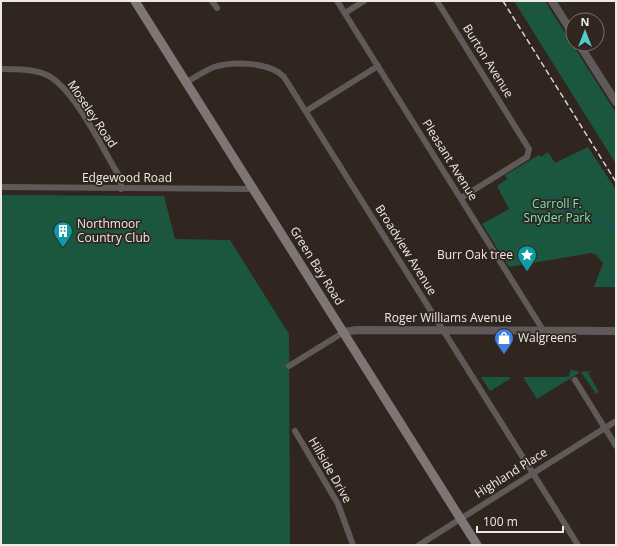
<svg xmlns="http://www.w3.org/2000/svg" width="617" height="546" font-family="'Open Sans',sans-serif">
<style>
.green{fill:#1b563f}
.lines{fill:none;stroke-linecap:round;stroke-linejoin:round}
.stream{stroke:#134f6d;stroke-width:1.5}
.minor{stroke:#605959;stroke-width:6}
.tertiary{stroke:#605959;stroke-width:8}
.secondary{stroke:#7f7575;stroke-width:9}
.rail{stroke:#d9d2cd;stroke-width:1.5;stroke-dasharray:6 3;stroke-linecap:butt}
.labels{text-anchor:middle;stroke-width:3.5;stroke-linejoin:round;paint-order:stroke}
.street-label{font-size:12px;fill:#efe9e4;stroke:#30261f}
.park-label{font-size:12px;fill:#77e8b8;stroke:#30261f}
.poi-label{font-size:12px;fill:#efe9e4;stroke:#30261f;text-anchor:start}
</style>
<rect width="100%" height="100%" fill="#30261f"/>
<g class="green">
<polygon points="514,1 545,1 616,113 616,164"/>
<polygon points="588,147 616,190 616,287 594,287 603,263 596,255 591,253 509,267 482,224 509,209 497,186 507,179 505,175 539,155 541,157 548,152 555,163"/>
<polygon points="1,195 164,196 175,239 230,240 289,334 290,545 1,545"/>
<polygon points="570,370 578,371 579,373 537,399 523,377 569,377"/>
<polygon points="593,371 588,373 599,392 596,394 581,372"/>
<polygon points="481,377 509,377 510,379 490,391"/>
</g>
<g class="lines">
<g class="stream">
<path d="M556,196L560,205L566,211L571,209L587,220C597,219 604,221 611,229L616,228"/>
<polyline points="609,285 615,278 616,270"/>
<polyline points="567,376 573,381"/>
</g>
<g class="minor">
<polyline points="212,1 217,8"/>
<polyline points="337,1 543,330"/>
<polyline points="437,1 529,149 527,157 461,198"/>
<polyline points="345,13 364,1"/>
<path d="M1,69C16,69 33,69 47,75C74,88 102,148 118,174L121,181V189"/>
<path d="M187,82C196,77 204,71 214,67C234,61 270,62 284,77L578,545"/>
<polyline points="306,111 378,66"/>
<polyline points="1,187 254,189"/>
<polyline points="289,366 344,332"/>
<polyline points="575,380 616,446"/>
<polyline points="295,431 338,504 353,545"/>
<polyline points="419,545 616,421"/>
</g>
<g class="tertiary">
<polyline points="552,1 573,34"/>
<polyline points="579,44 616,102"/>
<polyline points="344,332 357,330 616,331"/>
</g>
<polyline class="secondary" points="135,1 477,545"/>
<polyline class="rail" points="503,1 616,182"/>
</g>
<defs>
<symbol id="building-pin" viewBox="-11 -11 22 30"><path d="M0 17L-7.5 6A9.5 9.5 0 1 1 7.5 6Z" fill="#0f9aa8" stroke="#30261f"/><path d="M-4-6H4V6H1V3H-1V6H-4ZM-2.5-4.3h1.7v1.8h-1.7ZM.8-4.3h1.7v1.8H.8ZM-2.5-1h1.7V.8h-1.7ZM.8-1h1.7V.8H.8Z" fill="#fff"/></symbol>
<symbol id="sight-pin" viewBox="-11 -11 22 30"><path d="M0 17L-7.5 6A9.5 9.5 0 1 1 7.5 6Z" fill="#0f9aa8" stroke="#30261f"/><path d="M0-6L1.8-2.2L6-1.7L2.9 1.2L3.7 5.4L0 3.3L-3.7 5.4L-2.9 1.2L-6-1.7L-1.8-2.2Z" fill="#fff"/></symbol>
<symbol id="shop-pin" viewBox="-11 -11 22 30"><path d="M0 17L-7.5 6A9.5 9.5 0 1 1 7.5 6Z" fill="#3f7fe0" stroke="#30261f"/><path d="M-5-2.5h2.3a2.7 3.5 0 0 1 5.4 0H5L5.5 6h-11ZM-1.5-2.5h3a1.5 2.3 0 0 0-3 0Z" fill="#fff"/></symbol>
</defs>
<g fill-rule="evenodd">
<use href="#building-pin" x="52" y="220" width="22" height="30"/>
<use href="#sight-pin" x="516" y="244" width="22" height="30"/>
<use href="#shop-pin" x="493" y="327" width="22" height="30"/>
</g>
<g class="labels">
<g class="street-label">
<text transform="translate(488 61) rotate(58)" y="4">Burton Avenue</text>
<text transform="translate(92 114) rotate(56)" y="4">Moseley Road</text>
<text transform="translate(450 160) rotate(58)" y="4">Pleasant Avenue</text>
<text x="127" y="182">Edgewood Road</text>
<text transform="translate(406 250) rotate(58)" y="4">Broadview Avenue</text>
<text transform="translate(317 266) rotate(58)" y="4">Green Bay Road</text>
<text x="448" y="322">Roger Williams Avenue</text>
<text transform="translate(330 470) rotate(60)" y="4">Hillside Drive</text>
<text transform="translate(511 473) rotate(-32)" y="4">Highland Place</text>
</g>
<g class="park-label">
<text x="557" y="208">Carroll F.<tspan x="557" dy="14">Snyder Park</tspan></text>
</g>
<g class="poi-label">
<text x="77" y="228">Northmoor<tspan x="77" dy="14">Country Club</tspan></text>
<text x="513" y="259" text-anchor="end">Burr Oak tree</text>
<text x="518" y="342">Walgreens</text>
</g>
</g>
<rect width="617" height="546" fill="none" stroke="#efe9e4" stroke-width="4"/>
<g transform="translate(585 32)"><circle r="19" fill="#30261f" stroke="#7c746e"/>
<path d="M0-3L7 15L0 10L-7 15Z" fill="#52cdcc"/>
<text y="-6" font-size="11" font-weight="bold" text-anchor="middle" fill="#efe9e4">N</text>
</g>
<path d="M477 526v6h86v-6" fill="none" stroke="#efe9e4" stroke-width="2"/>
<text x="483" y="526" font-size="12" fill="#efe9e4" stroke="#30261f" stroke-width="3" paint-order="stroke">100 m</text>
</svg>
